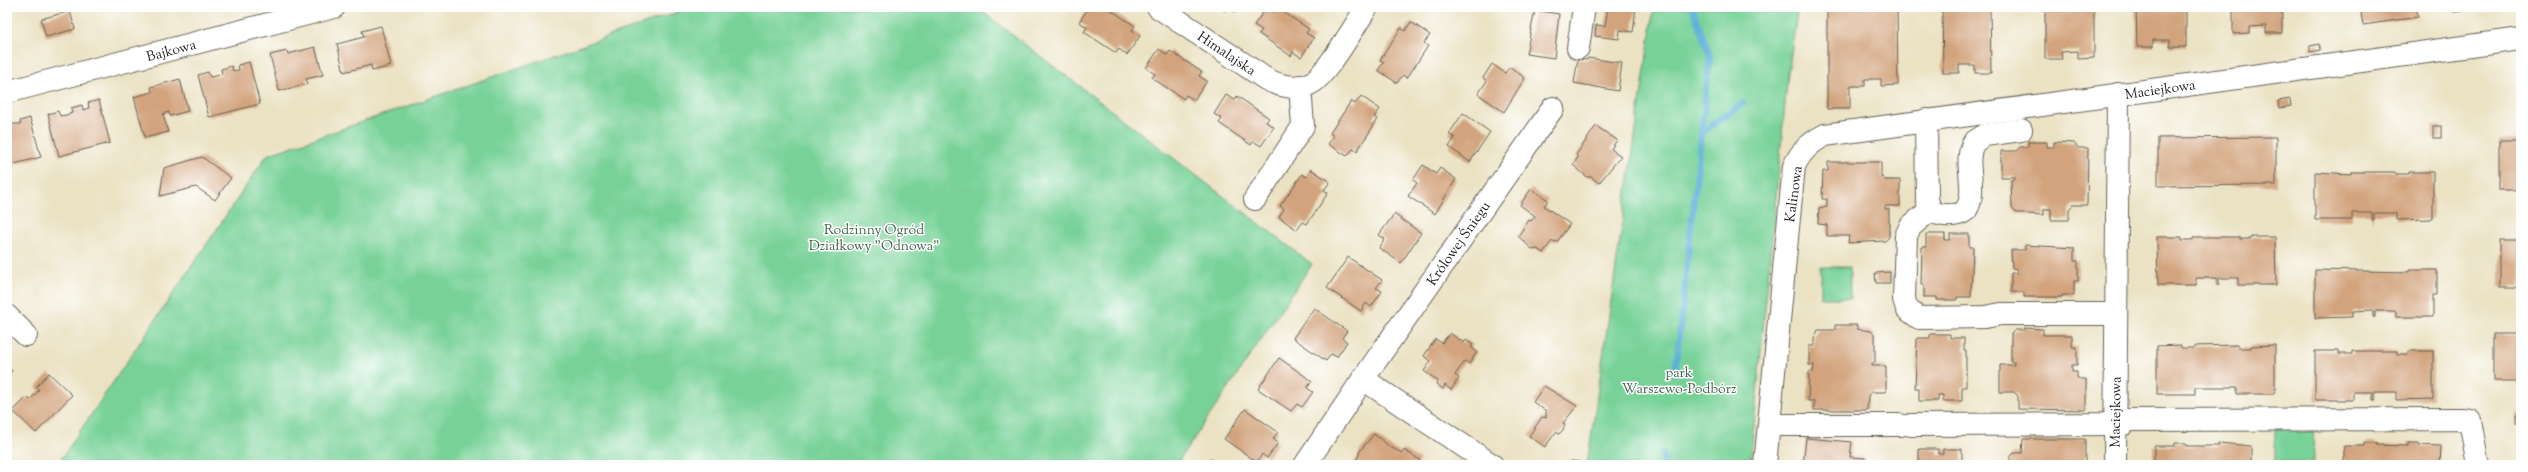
<svg xmlns="http://www.w3.org/2000/svg" width="2528" height="472" font-family="'Sorts Mill Goudy',serif">
<style>
.green{fill:#78d298;stroke:#4a775a}
.lines{fill:none;stroke-linecap:round;stroke-linejoin:round}
.stream{stroke:#5eb0d9;stroke-width:6}
.building{fill:#d2a37c}
.street-casing{stroke:#646156;stroke-width:24}
.street{stroke:#fff;stroke-width:22}
.labels{text-anchor:middle;stroke-width:3;stroke-linejoin:round;paint-order:stroke}
.street-label{font-size:14px;fill:#1c1c1c;stroke:#fff}
.park-label{font-size:14px;fill:#41654e;stroke:#fff}
</style>
<rect width="100%" height="100%" fill="#fff"/>
<filter id="ink" filterUnits="userSpaceOnUse"><feTurbulence type="fractalNoise" baseFrequency=".025" numOctaves="2"/><feDisplacementMap in="SourceGraphic" scale="8" xChannelSelector="R" yChannelSelector="G"/><feConvolveMatrix kernelMatrix="1 2 1 2 8 2 1 2 1" color-interpolation-filters="sRGB"/></filter>
<filter id="wash" filterUnits="userSpaceOnUse"><feTurbulence type="fractalNoise" baseFrequency=".012" numOctaves="4" result="noise"/><feDisplacementMap in="SourceGraphic" scale="16" xChannelSelector="R" yChannelSelector="G"/><feGaussianBlur stdDeviation="0.9" result="paint"/><feColorMatrix in="noise" values="0 0 0 0 0 0 0 0 0 0 0 0 0 0 0 0 0 1.4 0 .05"/><feComposite in="paint" operator="in"/></filter>
<g filter="url(#wash)">
<rect width="100%" height="100%" fill="#ebe2c3"/>
<g class="green">
<polygon points="693,7 976,7 1312,264 1176,465 57,465 267,155"/>
<polygon points="1654,7 1798,7 1788,73 1750,465 1587,465"/>
<rect x="1821" y="267" width="29" height="31"/>
<polygon points="2313,425 2314,462 2275,462 2275,426"/>
</g>
<g class="lines">
<g class="stream">
<polyline points="1701,133 1743,103"/>
<polyline points="1675,373 1710,55 1692,7"/>
<polyline points="1663,465 1663,455"/>
</g>
</g>
<g id="blocks">
<g class="building">
<polygon points="1089,7 1106,7 1135,26 1132,30 1140,36 1127,55 1119,49 1116,53 1084,32 1087,27 1079,22"/>
<polygon points="1218,7 1239,7 1235,12 1228,7 1225,11"/>
<polygon points="1267,7 1275,12 1277,8 1309,29 1306,33 1314,38 1301,57 1293,52 1291,56 1259,34 1262,30 1254,25"/>
<polygon points="1608,7 1636,7 1633,32 1620,30 1619,39 1595,36 1596,25 1605,26"/>
<polygon points="1827,7 1897,7 1898,85 1881,86 1881,79 1865,79 1865,86 1850,86 1850,109 1827,109"/>
<polygon points="1942,7 1990,7 1991,73 1975,73 1975,65 1959,65 1959,73 1943,73"/>
<polygon points="2045,7 2094,7 2094,58 2078,59 2078,51 2061,52 2062,59 2045,59"/>
<polygon points="2136,7 2186,7 2186,47 2170,47 2170,40 2153,40 2153,47 2137,47"/>
<polygon points="2233,7 2282,7 2282,33 2266,33 2266,26 2249,27 2249,33 2233,34"/>
<polygon points="2360,7 2416,7 2418,17 2363,25"/>
<polygon points="2454,7 2484,7 2484,8 2454,12"/>
<polygon points="1535,10 1559,14 1554,58 1526,54"/>
<polygon points="70,11 75,29 46,37 41,19"/>
<polygon points="1411,22 1430,35 1424,43 1428,46 1407,78 1403,75 1397,83 1378,70 1384,62 1380,60 1401,28 1405,31"/>
<polygon points="381,26 391,66 372,71 371,65 344,72 337,44 364,37 362,31"/>
<polygon points="2319,44 2320,50 2310,52 2310,46"/>
<polygon points="315,47 323,75 306,79 308,84 279,91 270,55 287,51 288,54"/>
<polygon points="1159,49 1167,55 1170,51 1202,72 1199,76 1207,81 1194,100 1186,95 1184,99 1152,78 1155,74 1146,68"/>
<polygon points="1588,58 1622,63 1618,91 1574,83 1578,59 1587,60"/>
<polygon points="249,62 260,104 209,117 198,75 208,72 210,77 216,76 222,74 221,69 232,66 233,71 239,70 238,65"/>
<polygon points="1492,64 1505,73 1510,67 1525,78 1504,112 1478,94 1487,81 1483,78"/>
<polygon points="180,79 188,111 170,116 169,112 163,114 168,132 145,138 134,97 152,92 151,87"/>
<polygon points="1226,95 1235,100 1237,96 1269,118 1266,122 1274,127 1261,146 1253,141 1251,145 1219,123 1222,119 1214,114"/>
<polygon points="1361,96 1380,109 1374,117 1378,119 1357,151 1353,149 1347,156 1328,144 1334,136 1330,133 1351,101 1355,104"/>
<polygon points="2290,99 2291,106 2279,108 2278,101"/>
<polygon points="99,100 110,143 59,156 48,114 58,111 60,116 66,115 72,113 71,108 82,105 83,110 89,108 88,103"/>
<polygon points="1463,113 1490,132 1470,162 1449,147 1455,138 1449,134"/>
<polygon points="30,118 41,157 7,166 7,124 21,124 20,121"/>
<polygon points="1596,126 1617,140 1611,149 1621,156 1599,183 1591,177 1587,177 1573,165 1578,157 1576,155"/>
<rect x="2433" y="126" width="8" height="12"/>
<polygon points="2276,137 2276,185 2158,186 2158,138"/>
<rect x="2499" y="141" width="22" height="49"/>
<polygon points="2028,142 2047,142 2047,147 2054,147 2054,142 2074,143 2078,148 2088,148 2087,205 2073,205 2069,209 2069,220 2051,220 2051,209 2044,209 2044,215 2025,214 2025,213 2016,213 2012,208 2011,180 2015,180 2015,177 2001,177 2001,151 2016,151 2020,147 2028,147"/>
<polygon points="202,157 231,178 215,200 196,187 160,196 164,168"/>
<polygon points="1828,162 1881,162 1881,176 1885,180 1900,180 1900,206 1885,206 1885,209 1889,209 1889,237 1885,241 1848,243 1849,236 1827,236 1827,225 1818,224 1819,208 1827,206 1827,199 1822,199 1823,171 1828,171"/>
<polygon points="1423,165 1436,174 1440,168 1456,179 1435,214 1408,196 1417,183 1413,180"/>
<polygon points="1311,169 1330,182 1324,190 1328,193 1307,224 1303,222 1297,230 1279,217 1284,209 1280,206 1302,174 1306,177"/>
<polygon points="2315,172 2351,174 2351,172 2396,172 2396,174 2409,174 2409,172 2433,172 2433,219 2396,220 2396,213 2374,213 2374,220 2372,220 2372,213 2352,213 2352,220 2315,220"/>
<polygon points="1531,189 1548,200 1544,206 1570,224 1557,242 1552,241 1543,253 1537,249 1533,250 1518,236 1529,220 1531,221 1535,216 1520,205"/>
<polygon points="1394,214 1421,233 1401,263 1379,248 1385,239 1379,235"/>
<polygon points="1926,234 1945,234 1945,240 1950,240 1950,234 1969,234 1969,247 1973,247 1971,297 1957,297 1957,300 1937,300 1937,297 1924,297 1924,285 1921,285 1922,247 1926,247"/>
<polygon points="2157,237 2182,237 2182,240 2190,240 2194,239 2194,237 2240,237 2240,239 2251,239 2251,237 2275,237 2276,285 2238,285 2238,278 2219,278 2219,285 2217,285 2217,278 2196,278 2196,285 2158,285"/>
<rect x="2500" y="240" width="21" height="47"/>
<polygon points="2025,245 2074,248 2074,261 2078,261 2078,281 2074,281 2074,295 2062,295 2062,297 2024,297 2024,292 2011,292 2011,273 2017,273 2017,269 2012,268 2011,250 2025,250"/>
<polygon points="1348,257 1382,280 1376,288 1382,291 1371,307 1366,303 1361,311 1327,288"/>
<polygon points="2315,270 2409,272 2409,270 2437,270 2437,295 2433,295 2433,317 2396,317 2396,311 2375,311 2375,317 2373,317 2373,310 2353,311 2353,317 2315,318"/>
<polygon points="1890,272 1890,283 1876,283 1875,273"/>
<polygon points="1314,308 1347,331 1342,338 1347,342 1337,357 1331,354 1326,361 1293,338"/>
<polygon points="1835,325 1857,325 1857,329 1871,331 1875,335 1875,363 1872,363 1872,366 1886,366 1886,392 1871,392 1868,396 1867,410 1814,410 1814,401 1808,401 1809,372 1813,372 1814,365 1809,365 1809,346 1814,346 1814,338 1818,330 1835,330"/>
<polygon points="2024,328 2043,329 2043,335 2072,335 2072,347 2077,347 2077,365 2072,365 2072,372 2077,372 2077,379 2086,379 2086,410 2018,409 2018,396 2014,392 2000,392 2000,365 2014,365 2014,362 2011,362 2011,334 2015,330 2024,330"/>
<polygon points="1450,333 1464,343 1466,340 1473,345 1471,347 1477,352 1469,364 1465,361 1455,375 1459,378 1451,390 1445,385 1443,389 1436,384 1438,381 1424,371 1431,361 1424,356 1435,339 1442,343"/>
<polygon points="1930,334 1950,334 1950,338 1964,338 1964,350 1966,350 1966,387 1962,387 1962,401 1943,401 1943,395 1938,395 1938,401 1919,401 1919,388 1915,388 1917,338 1930,338"/>
<polygon points="2493,334 2517,334 2517,337 2521,337 2521,381 2493,381"/>
<polygon points="2181,345 2181,348 2194,348 2193,346 2238,345 2238,348 2251,348 2251,346 2275,345 2275,394 2237,394 2237,387 2195,387 2195,394 2157,394 2157,346"/>
<polygon points="2315,351 2339,351 2339,354 2352,354 2352,351 2397,351 2397,354 2409,354 2409,351 2433,351 2433,399 2396,400 2396,392 2375,392 2375,400 2373,400 2373,392 2353,392 2353,400 2315,400"/>
<polygon points="1279,358 1312,381 1307,388 1313,392 1302,407 1297,404 1291,411 1258,389"/>
<polygon points="7,366 12,371 7,376"/>
<polygon points="49,373 72,395 36,433 13,411 27,397 30,400 39,390 36,387"/>
<polygon points="1544,386 1577,406 1563,423 1565,424 1563,430 1559,434 1556,432 1545,447 1529,436 1542,417 1546,418 1546,411 1533,402"/>
<polygon points="1245,409 1278,432 1273,439 1278,443 1273,450 1267,458 1262,454 1257,462 1224,439"/>
<rect x="2516" y="414" width="5" height="8"/>
<polygon points="1374,434 1390,447 1402,453 1404,450 1420,460 1416,465 1353,465 1359,455 1359,452"/>
<polygon points="1806,438 1852,442 1850,457 1865,458 1864,465 1803,465"/>
<polygon points="2023,439 2085,439 2085,465 2010,465 2010,457 2014,453 2022,453"/>
<polygon points="2175,443 2186,443 2186,446 2219,446 2219,443 2251,446 2251,465 2154,465 2154,446 2175,446"/>
<polygon points="2365,443 2376,443 2376,445 2408,446 2408,443 2419,443 2419,445 2441,446 2440,465 2344,465 2344,446 2365,446"/>
<polygon points="1919,449 1938,449 1938,454 1943,454 1943,449 1962,449 1962,462 1966,462 1966,465 1915,465 1915,462 1919,462"/>
<polygon points="1210,459 1219,465 1206,465"/>
<polygon points="1571,461 1580,462 1579,465 1571,465"/>
</g>
</g>
</g>
<g filter="url(#ink)">
<use href="#blocks" fill-opacity="0" stroke="#646156" stroke-width="1"/>
<g class="lines">
<defs>
<g id="street">
<path d="M1158,7L1266,79C1279,86 1300,91 1313,82C1328,72 1356,24 1367,7"/>
<polyline points="1578,48 1584,7"/>
<polyline points="7,92 334,7"/>
<polyline points="1926,120 1927,199 1930,210 1910,227 1906,236 1904,299 1907,309 1919,318 1985,317 2001,314 2116,314"/>
<polyline points="1255,199 1303,126 1300,86"/>
<path d="M1930,210C1939,217 1958,217 1966,210C1979,190 1962,162 1974,142L1985,135L2021,130"/>
<polyline points="7,316 26,335"/>
<polyline points="1363,379 1492,465"/>
<polyline points="1769,425 1900,425"/>
<polyline points="1911,425 2124,424 2127,420 2460,419 2470,420 2478,465"/>
<polyline points="1305,465 1363,379 1553,108"/>
<path d="M1765,465L1794,166C1802,150 1810,143 1825,135L2521,39"/>
<polyline points="2115,465 2118,94"/>
</g>
</defs>
<use href="#street" class="street-casing"/>
<use href="#street" class="street"/>
</g>
</g>
<g class="labels">
<g class="street-label">
<text transform="translate(171 50) rotate(-15)" y="5">Bajkowa</text>
<text transform="translate(1227 53) rotate(34)" y="5">Himalajska</text>
<text transform="translate(2160 89) rotate(-8)" y="5">Maciejkowa</text>
<text transform="translate(1793 194) rotate(-82)" y="5">Kalinowa</text>
<text transform="translate(1458 243) rotate(-55)" y="5">Królowej Śniegu</text>
<text transform="translate(2115 412) rotate(-89)" y="5">Maciejkowa</text>
</g>
<g class="park-label">
<text x="874" y="234">Rodzinny Ogród<tspan x="874" dy="16">Działkowy "Odnowa"</tspan></text>
<text x="1679" y="377">park<tspan x="1679" dy="16">Warszewo-Podbórz</tspan></text>
</g>
</g>
<rect width="2528" height="472" fill="none" stroke="#fff" stroke-width="24"/>
</svg>
